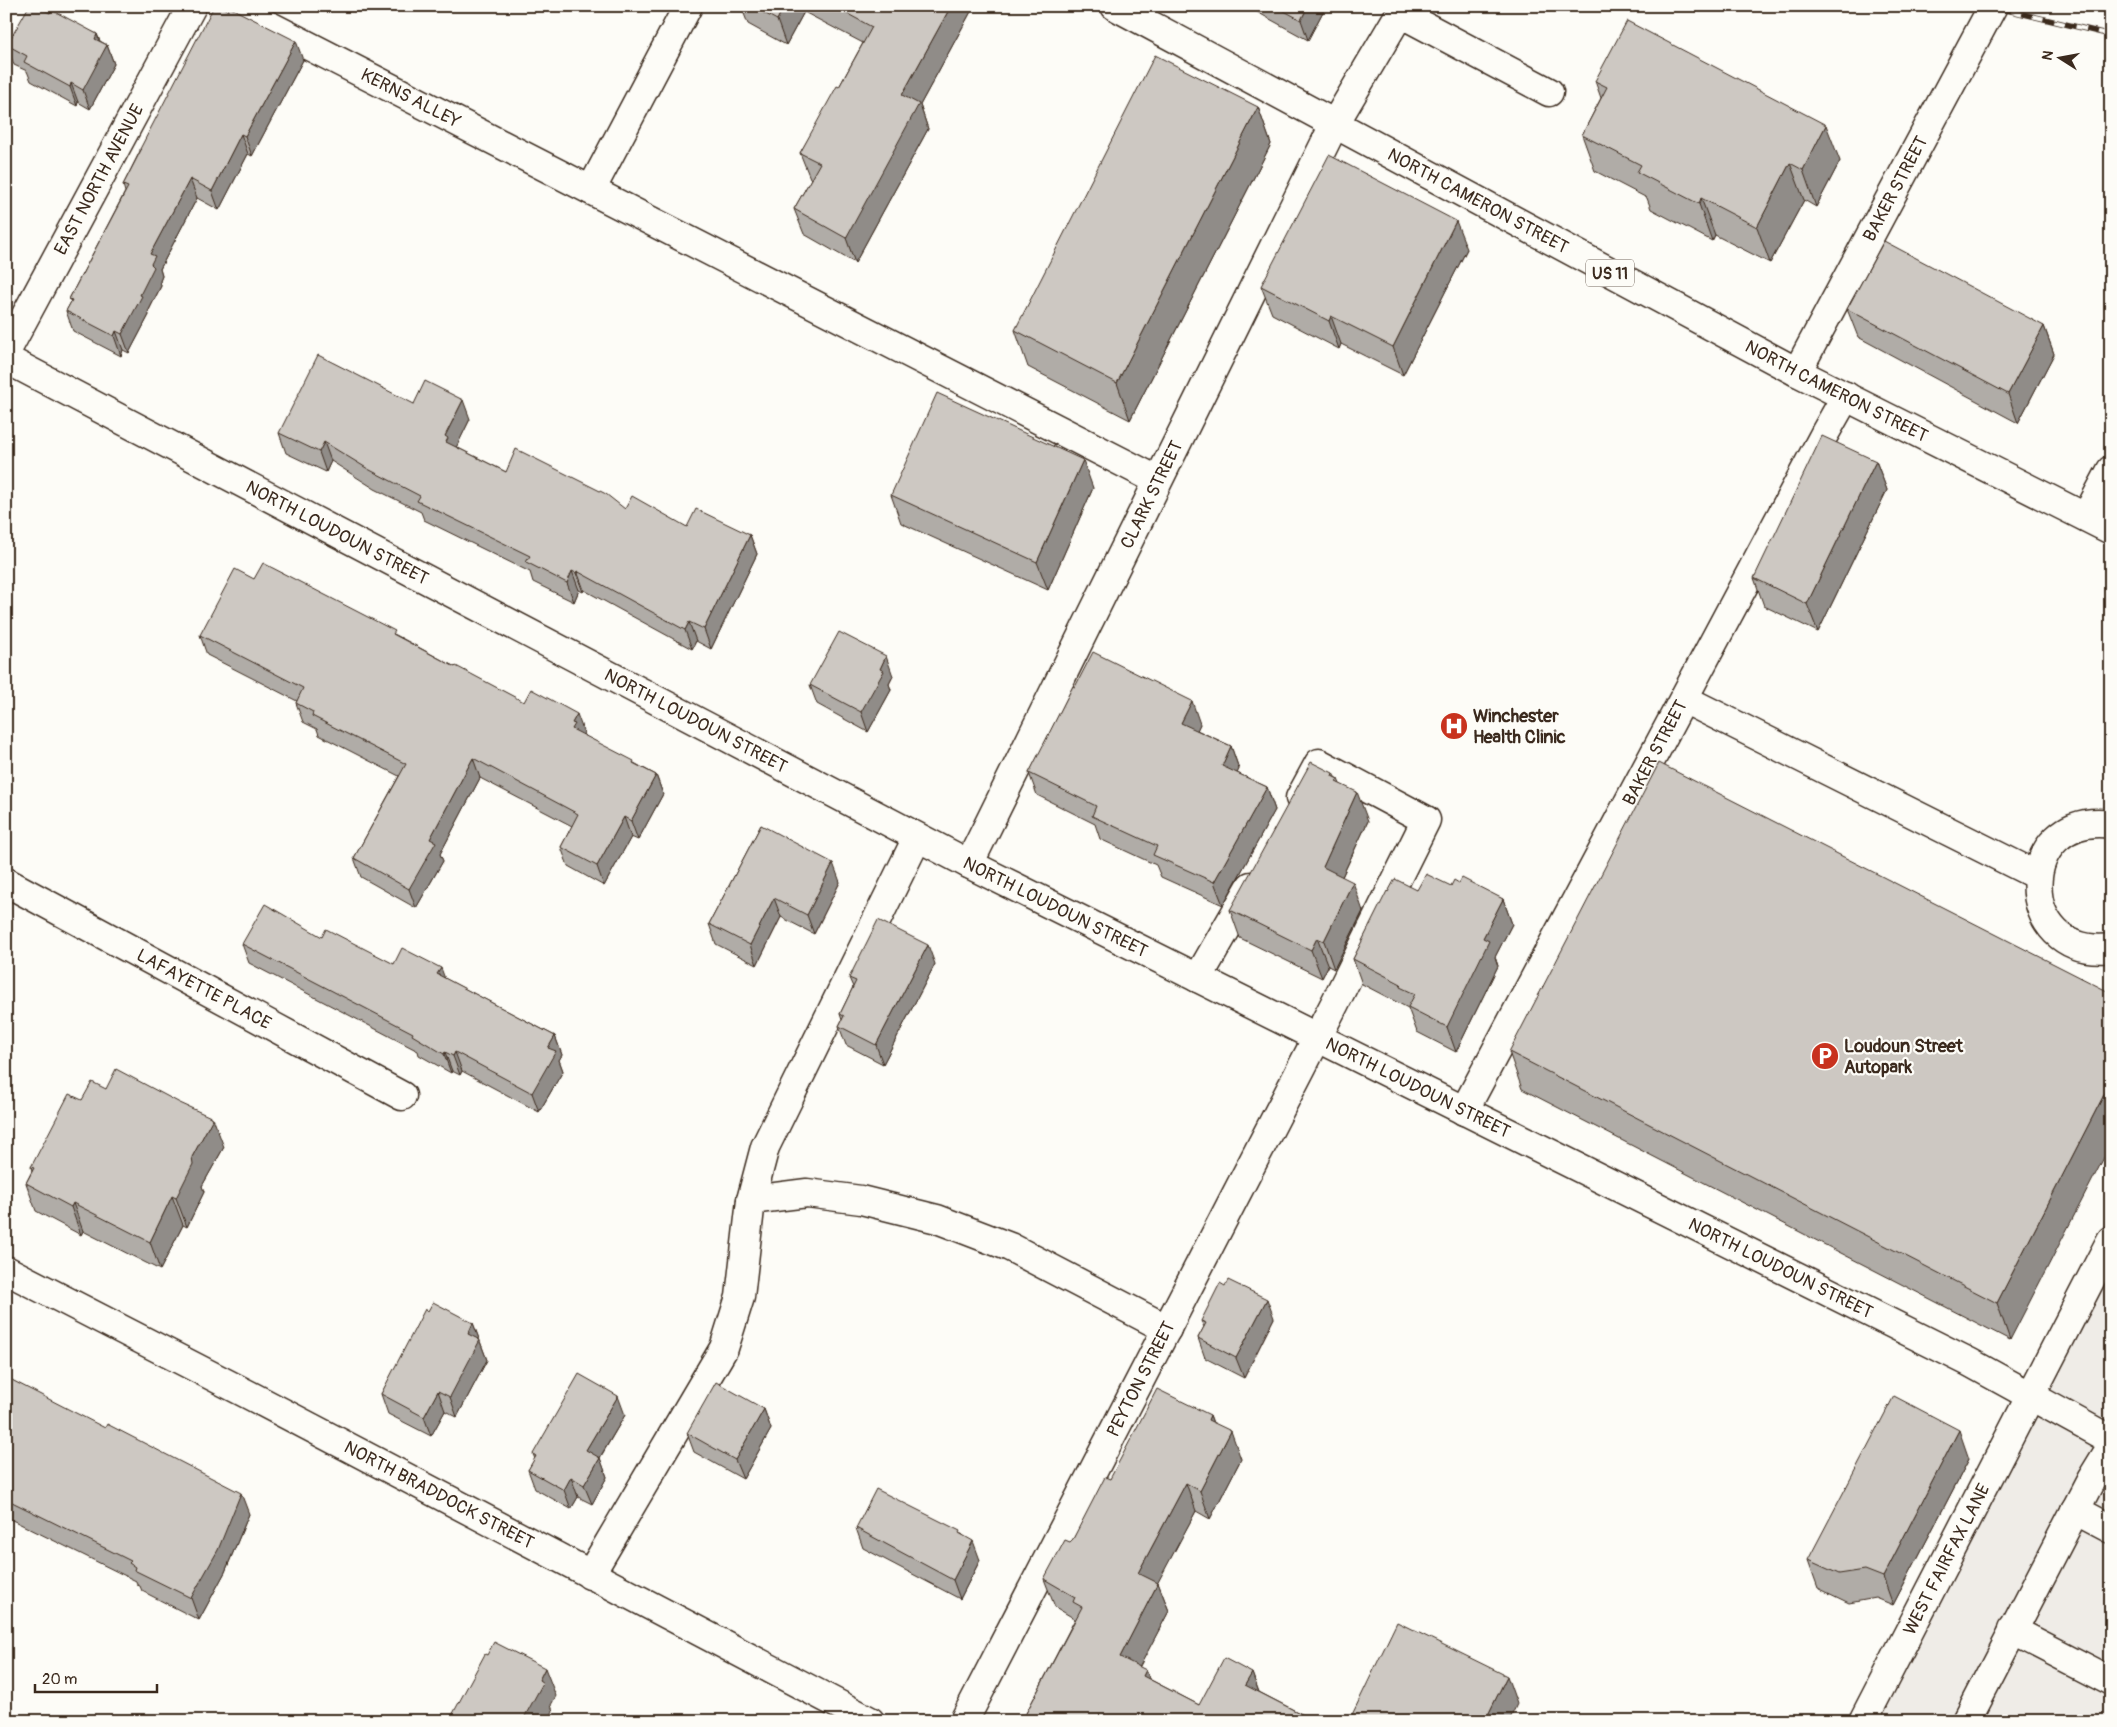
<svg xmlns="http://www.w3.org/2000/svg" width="2117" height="1727" font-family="Pangolin,sans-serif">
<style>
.built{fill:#efece7}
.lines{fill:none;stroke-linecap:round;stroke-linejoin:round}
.minor-casing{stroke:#3b2a1e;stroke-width:31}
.major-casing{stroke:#3b2a1e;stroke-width:31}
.minor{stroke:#fdfcf7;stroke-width:28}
.major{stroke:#fdfcf7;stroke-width:28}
.rail-casing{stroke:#3b2a1e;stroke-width:5.5}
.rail{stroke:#fdfcf7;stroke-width:4;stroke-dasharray:11;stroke-linecap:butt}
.wall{fill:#b0aca7;stroke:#3b2a1e}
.shaded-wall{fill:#908c88;stroke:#3b2a1e}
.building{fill:#cdc8c2;stroke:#3b2a1e}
.labels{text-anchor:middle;stroke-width:4.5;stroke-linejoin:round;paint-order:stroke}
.shield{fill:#fdfcf7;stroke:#75695f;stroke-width:1}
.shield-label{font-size:16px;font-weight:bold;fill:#3b2a1e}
.street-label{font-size:18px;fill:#3b2a1e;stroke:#fdfcf7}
.poi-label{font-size:18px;font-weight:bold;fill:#3b2a1e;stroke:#fdfcf7;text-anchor:start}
</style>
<rect width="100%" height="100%" fill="#fdfcf7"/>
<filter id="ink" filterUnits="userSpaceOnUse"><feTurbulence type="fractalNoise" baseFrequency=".02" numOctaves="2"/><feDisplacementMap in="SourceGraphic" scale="10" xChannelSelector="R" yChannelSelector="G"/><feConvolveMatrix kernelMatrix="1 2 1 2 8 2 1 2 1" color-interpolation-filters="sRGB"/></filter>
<g filter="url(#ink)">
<polygon class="built" points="2111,1268 2111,1721 1877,1721"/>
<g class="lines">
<defs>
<g id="minor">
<path id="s1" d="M231,6L1157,480"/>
<polyline points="591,190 688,6"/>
<path id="s2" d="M6,352L192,6"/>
<path id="s3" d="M6,359L969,864L1969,1362L2111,1440"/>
<path id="s4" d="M1797,372L1993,6"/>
<polyline points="2086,517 2111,470"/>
<polyline points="1684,699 2036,875"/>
<path d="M2111,824C2014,810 2012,960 2111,948"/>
<path id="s5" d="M969,864L1334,125L1400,13L1549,92"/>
<path id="s6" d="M6,882L402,1096"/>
<polyline points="1198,978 1251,886"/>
<path id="s7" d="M1464,1111L1825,433L1846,396"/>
<polyline points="751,1200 807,1193 861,1200 937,1219 1010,1247 1167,1329"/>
<path id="s8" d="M6,1270L253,1397L870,1721"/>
<polyline points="2075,1510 2111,1529"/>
<polyline points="590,1575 724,1348 740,1297 751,1200 765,1147 917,838"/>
<polyline points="2012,1630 2111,1681"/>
<path id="s9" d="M964,1721L1335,1003L1426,820L1319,763L1300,798"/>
<path id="s10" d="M1863,1721L2111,1240"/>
<polyline points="1966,1721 2092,1478 2111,1447"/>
</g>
<g id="major">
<path id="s11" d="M1115,6L1797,372L2111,530"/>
</g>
</defs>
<use href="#minor" class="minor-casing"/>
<use href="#major" class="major-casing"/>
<use href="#minor" class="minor"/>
<use href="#major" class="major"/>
<defs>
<polyline id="rail" points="1990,6 2111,35"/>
</defs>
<use href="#rail" class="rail-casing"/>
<use href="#rail" class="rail"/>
</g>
<g class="wall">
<polygon points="741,6 974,6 920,105 928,129 855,263 804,234 794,209 811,179 810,178 800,153 839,87 863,43 804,12 786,45 748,24"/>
<polygon points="1246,6 1326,6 1308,40"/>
<polygon points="50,13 97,34 100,41 107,45 114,64 90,109 78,102 77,106 31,81 27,71 14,65 7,45"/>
<polygon points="303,60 252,156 248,154 219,210 197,198 160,269 162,276 160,281 161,286 148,312 149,315 129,353 123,350 121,356 73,331 66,311 71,302 69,299 125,192 123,185 140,151 140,149"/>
<polygon points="1595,81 1840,161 1816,207 1804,200 1770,263 1715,235 1712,241 1651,209 1647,198 1595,171 1582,135 1601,98"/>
<polygon points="1258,107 1271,144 1130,420 1028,367 1015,330"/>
<polygon points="1467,249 1403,375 1341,344 1339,349 1272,314 1261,286"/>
<polygon points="1847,309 2044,326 2054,354 2018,423 1858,337"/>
<polygon points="414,404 470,419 456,447 506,472 625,509 687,527 750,535 757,554 711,649 696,641 692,649 584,590 583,592 579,590 574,602 533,582 530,572 424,520 421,512 375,489 331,461 326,472 286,453 279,433"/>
<polygon points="1876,461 1887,490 1818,632 1764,606 1754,578"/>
<polygon points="1093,488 1048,590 901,523 891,495"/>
<polygon points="254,579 396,635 455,667 584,733 583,735 656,775 663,794 638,840 631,837 604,886 568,866 561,847 572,826 480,778 440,854 443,861 416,908 361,877 354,858 399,776 319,735 317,729 303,722 296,703 297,701 207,655 200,635"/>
<polygon points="893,676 889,684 891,690 868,732 817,704 810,685"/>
<polygon points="1075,687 1200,724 1197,730 1231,746 1239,769 1237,773 1267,787 1275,810 1223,905 1161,877 1156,865 1100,839 1095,824 1037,795 1029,773"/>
<polygon points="1333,773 1335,777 1338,779 1340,784 1368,821 1342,877 1363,911 1334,969 1328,966 1322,978 1240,938 1230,910"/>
<polygon points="761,825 840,882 814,934 781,917 757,965 716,944 709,924"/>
<polygon points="1459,883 1503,899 1512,924 1495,957 1498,966 1456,1052 1417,1032 1408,1008 1362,984 1353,959 1388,892 1417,890 1451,886"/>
<polygon points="322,937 394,964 444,978 555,1036 562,1055 559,1060 563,1071 539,1112 462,1071 460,1075 452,1071 451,1073 419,1055 418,1051 249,963 242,944"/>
<polygon points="935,964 883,1064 846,1045 839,1026 842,1020 840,1014 853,987 849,978"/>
<polygon points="2111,993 2010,1340 1522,1089 1509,1052"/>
<polygon points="106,1089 224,1147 202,1186 204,1192 187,1227 183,1225 160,1270 83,1231 81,1235 36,1211 26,1183 32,1171 31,1167 82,1100"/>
<polygon points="428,1311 473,1323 487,1360 457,1417 445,1411 431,1436 388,1414 381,1394"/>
<polygon points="1274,1318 1244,1378 1205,1358 1198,1338 1204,1327 1201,1321"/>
<polygon points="6,1377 249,1514 225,1572 199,1620 142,1591 140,1586 137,1585 136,1581 6,1517"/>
<polygon points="764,1409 771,1429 743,1479 694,1452 687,1433"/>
<polygon points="625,1415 600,1458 607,1477 592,1504 578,1497 571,1509 535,1489 528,1470 535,1459 533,1454"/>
<polygon points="1210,1415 1213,1423 1241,1459 1210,1519 1196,1511 1157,1583 1158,1583 1169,1611 1139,1667 1149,1679 1199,1705 1252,1673 1259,1692 1315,1721 1022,1721 1075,1619 1055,1607 1044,1579 1070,1542 1073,1539 1110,1479"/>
<polygon points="1969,1459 1893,1605 1876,1598 1849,1603 1818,1588 1808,1560"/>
<polygon points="856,1528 962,1534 980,1560 960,1599 863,1548"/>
</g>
<g class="shaded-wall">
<polygon points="784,6 802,6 804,12 786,45 777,20"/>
<polygon points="951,6 974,6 920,105 928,129 855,263 846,238 902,95"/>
<polygon points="1308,6 1326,6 1308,40 1301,20"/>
<polygon points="97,34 103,52 107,45 114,64 90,109 83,90 95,39"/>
<polygon points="296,41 303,60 252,156 245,136"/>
<polygon points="71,83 78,102 77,106 70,87"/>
<polygon points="1258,107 1271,144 1130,420 1117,383"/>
<polygon points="1826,125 1840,161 1816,207 1803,170"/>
<polygon points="241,134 248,154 219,210 212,191"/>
<polygon points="1790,163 1804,200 1770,263 1757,227"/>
<polygon points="190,179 197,198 160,269 162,276 160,281 161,286 148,312 149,315 129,353 122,334 140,295 150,254"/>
<polygon points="1701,198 1715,235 1712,241 1699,204"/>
<polygon points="1456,221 1467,249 1403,375 1393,347"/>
<polygon points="1331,316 1341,344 1339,349 1329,321"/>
<polygon points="2044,326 2054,354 2018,423 2008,394"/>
<polygon points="116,331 123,350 121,356 114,336"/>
<polygon points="463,400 470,419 453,454 446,442 445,436"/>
<polygon points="324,442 331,461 326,472 319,452"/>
<polygon points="1083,460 1093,488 1048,590 1037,562"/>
<polygon points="1876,461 1887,490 1818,632 1807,604"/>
<polygon points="750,535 757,554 711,649 704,629"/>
<polygon points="572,571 579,590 574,602 567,583"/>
<polygon points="577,571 584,590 583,592 576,573"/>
<polygon points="689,622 696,641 692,649 685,630"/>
<polygon points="886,656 893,676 889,684 891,690 868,732 861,712 880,669"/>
<polygon points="1192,701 1200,724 1190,746 1181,723"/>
<polygon points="577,714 584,733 581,740 572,729 572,723"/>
<polygon points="1231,746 1239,769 1230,789 1222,766"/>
<polygon points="473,758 480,778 440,854 443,861 416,908 409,889 430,839"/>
<polygon points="656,775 663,794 638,840 631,821"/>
<polygon points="1267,787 1275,810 1223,905 1214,882"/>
<polygon points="1357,792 1368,821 1333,896 1323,867"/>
<polygon points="624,817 631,837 604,886 597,866"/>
<polygon points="833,863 840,882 814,934 807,915"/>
<polygon points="1353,882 1363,911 1334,969 1324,941"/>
<polygon points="774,898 781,917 757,965 750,945"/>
<polygon points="1503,899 1512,924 1495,957 1498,966 1456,1052 1447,1027 1483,938"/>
<polygon points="1317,938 1328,966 1322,978 1311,950"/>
<polygon points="928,945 935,964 883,1064 876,1045"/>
<polygon points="441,968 448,987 437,974"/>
<polygon points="555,1036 562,1055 559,1060 563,1071 539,1112 532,1093 548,1048"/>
<polygon points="445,1052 452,1071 451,1073 444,1054"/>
<polygon points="455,1052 462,1071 460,1075 453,1056"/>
<polygon points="2111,1081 2111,1144 2010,1340 1997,1303"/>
<polygon points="213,1118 224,1147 202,1186 204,1192 187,1227 176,1198 192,1157"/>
<polygon points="172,1196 183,1225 160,1270 150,1242"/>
<polygon points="73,1203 83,1231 81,1235 71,1207"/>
<polygon points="1267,1299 1274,1318 1244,1378 1236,1358"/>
<polygon points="473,1323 487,1360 457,1417 450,1397 468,1334"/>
<polygon points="438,1391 445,1411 431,1436 424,1417"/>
<polygon points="618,1396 625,1415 593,1469 586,1450"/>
<polygon points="764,1409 771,1429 743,1479 735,1460"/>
<polygon points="1210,1415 1220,1443 1208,1420"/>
<polygon points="1959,1430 1969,1459 1893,1605 1883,1577"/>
<polygon points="1231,1431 1241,1459 1210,1519 1200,1491"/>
<polygon points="600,1458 607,1477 592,1504 584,1485"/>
<polygon points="571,1477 578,1497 571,1509 564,1490"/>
<polygon points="1186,1483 1196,1511 1148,1601 1138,1573"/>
<polygon points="241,1493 249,1514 225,1572 199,1620 191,1598"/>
<polygon points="973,1541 980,1560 960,1599 953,1580"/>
<polygon points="1158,1583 1169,1611 1130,1685 1120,1657"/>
<polygon points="545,1668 556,1696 551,1705 553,1711 548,1721 527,1721 525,1716 539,1680"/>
<polygon points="1146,1670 1156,1698 1143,1676"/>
<polygon points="1252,1673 1262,1701 1245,1685"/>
<polygon points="1507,1676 1517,1704 1509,1721 1485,1721"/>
</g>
<g class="building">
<polygon points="29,6 36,6 50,13 52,10 97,34 95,39 107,45 83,90 71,83 70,87 24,62 27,56 7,45"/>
<polygon points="214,6 220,6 228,11 229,7 296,41 245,136 241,134 212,191 190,179 150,254 155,256 151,264 154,267 140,295 142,296 122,334 116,331 114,336 66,311 72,300 69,299 128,187 123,185 141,150 140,149"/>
<polygon points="751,6 784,6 777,20"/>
<polygon points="833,6 882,6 882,8 883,6 951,6 902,95 919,104 846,238 794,209 820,163 800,153 837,86 839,87 872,27"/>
<polygon points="1275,6 1308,6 1301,20"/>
<polygon points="1627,21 1826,125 1803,170 1790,163 1757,227 1701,198 1699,204 1637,172 1641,165 1582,135 1607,87 1595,81"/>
<polygon points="1155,55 1258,107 1117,383 1015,330"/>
<polygon points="1329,155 1456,221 1393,347 1331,316 1329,321 1261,286"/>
<polygon points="1884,241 2044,326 2008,394 1847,309"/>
<polygon points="318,355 414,404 425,381 463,400 445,436 448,438 446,442 506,472 516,449 606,494 625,509 632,496 687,527 696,509 750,535 704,629 689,622 685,630 577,571 576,573 572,571 567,583 526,562 530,556 417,501 420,496 368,469 324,442 319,452 279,433"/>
<polygon points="937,393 1083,460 1037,562 891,495"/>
<polygon points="1822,436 1876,461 1807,604 1754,578"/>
<polygon points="263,563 395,631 393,634 455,667 456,666 524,702 531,689 577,714 572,723 575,724 572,729 634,761 633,763 656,775 631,821 624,817 597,866 561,847 578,814 473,758 430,839 436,842 409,889 354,858 406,764 312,716 313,712 296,703 303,688 200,635 235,569 254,579"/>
<polygon points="839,632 886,656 880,669 884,671 861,712 810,685"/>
<polygon points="1093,652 1192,701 1181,723 1231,746 1222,766 1267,787 1214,882 1153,855 1157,846 1092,816 1096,806 1029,773 1073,686 1075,687"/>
<polygon points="1311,762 1333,773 1332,776 1338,779 1336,782 1357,792 1323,867 1353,882 1324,941 1317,938 1311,950 1230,910"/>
<polygon points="1659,763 2111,993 2111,1081 1997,1303 1509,1052"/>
<polygon points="761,825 833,863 807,915 774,898 750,945 709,924"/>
<polygon points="1426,874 1451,886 1454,880 1459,883 1462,878 1503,899 1483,938 1489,941 1447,1027 1408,1007 1415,994 1400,987 1401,984 1353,959 1387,891 1388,892 1395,879 1417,890"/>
<polygon points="265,904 322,937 326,929 394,964 402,948 441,968 437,974 555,1036 548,1048 556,1051 532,1093 455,1052 453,1056 445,1052 444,1054 412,1035 413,1033 242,944"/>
<polygon points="878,920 928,945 876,1045 839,1026 844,1016 840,1014 856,981 849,978"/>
<polygon points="116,1069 180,1103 213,1118 192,1157 193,1164 176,1198 172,1196 150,1242 73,1203 71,1207 26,1183 34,1168 31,1167 69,1094 82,1100 92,1082 106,1089"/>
<polygon points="1228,1280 1267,1299 1236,1358 1198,1338 1206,1323 1201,1321 1220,1283 1225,1286"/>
<polygon points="433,1302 473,1323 468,1334 480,1340 450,1397 438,1391 424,1417 381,1394 425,1309 428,1311"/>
<polygon points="579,1374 618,1396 586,1450 600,1458 584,1485 571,1477 564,1490 528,1470 536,1456 533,1454"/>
<polygon points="6,1377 105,1428 107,1424 241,1493 218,1550 191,1598 134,1570 135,1567 129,1563 131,1561 6,1499"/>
<polygon points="716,1382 764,1409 735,1460 687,1433"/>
<polygon points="1157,1389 1210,1415 1208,1420 1231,1431 1200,1491 1186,1483 1138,1573 1158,1583 1120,1657 1146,1670 1143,1676 1199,1705 1224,1658 1252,1673 1245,1685 1315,1721 1022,1721 1082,1607 1073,1602 1075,1597 1044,1579 1065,1540 1070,1542 1073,1539 1105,1477 1110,1479"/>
<polygon points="1894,1396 1959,1430 1883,1577 1865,1570 1839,1574 1808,1560"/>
<polygon points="876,1489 960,1531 959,1533 973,1541 953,1580 856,1528"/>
<polygon points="1397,1622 1507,1676 1485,1721 1349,1721"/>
<polygon points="494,1642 545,1668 539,1680 543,1683 525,1716 534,1721 449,1721 485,1654 487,1655"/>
</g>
</g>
<defs>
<symbol id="hospital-disc" viewBox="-11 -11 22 22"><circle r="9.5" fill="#c8321e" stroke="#fdfcf7"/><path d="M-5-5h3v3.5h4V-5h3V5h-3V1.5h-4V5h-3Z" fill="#fff"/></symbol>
<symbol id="parking-disc" viewBox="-11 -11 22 22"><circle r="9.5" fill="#c8321e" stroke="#fdfcf7"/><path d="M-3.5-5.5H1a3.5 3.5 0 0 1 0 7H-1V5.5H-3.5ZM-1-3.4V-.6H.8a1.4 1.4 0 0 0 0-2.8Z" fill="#fff"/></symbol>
</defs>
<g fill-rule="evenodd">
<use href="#hospital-disc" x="1438" y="710" width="32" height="32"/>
<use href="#parking-disc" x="1809" y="1040" width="32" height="32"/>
</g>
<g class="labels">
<rect class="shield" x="1586" y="259.5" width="48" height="27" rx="4"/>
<g class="shield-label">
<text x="1610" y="279">US 11</text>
</g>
<g class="street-label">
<text dy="6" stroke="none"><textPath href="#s1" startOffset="202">KERNS ALLEY</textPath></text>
<text dy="6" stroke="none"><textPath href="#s2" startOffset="196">EAST NORTH AVENUE</textPath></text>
<text dy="6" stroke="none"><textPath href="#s4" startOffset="208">BAKER STREET</textPath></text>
<text dy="6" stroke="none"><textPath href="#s11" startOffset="412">NORTH CAMERON STREET</textPath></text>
<text dy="6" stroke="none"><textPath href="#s11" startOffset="818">NORTH CAMERON STREET</textPath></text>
<text dy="6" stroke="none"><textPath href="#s5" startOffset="412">CLARK STREET</textPath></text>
<text dy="6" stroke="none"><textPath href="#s3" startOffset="374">NORTH LOUDOUN STREET</textPath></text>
<text dy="6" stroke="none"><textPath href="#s3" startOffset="779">NORTH LOUDOUN STREET</textPath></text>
<text dy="6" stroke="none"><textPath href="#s7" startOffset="406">BAKER STREET</textPath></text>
<text dy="6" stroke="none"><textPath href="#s3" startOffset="1184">NORTH LOUDOUN STREET</textPath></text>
<text dy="6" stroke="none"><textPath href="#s6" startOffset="225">LAFAYETTE PLACE</textPath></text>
<text dy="6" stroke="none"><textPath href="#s3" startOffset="1589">NORTH LOUDOUN STREET</textPath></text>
<text dy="6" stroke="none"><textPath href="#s3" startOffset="1994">NORTH LOUDOUN STREET</textPath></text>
<text dy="6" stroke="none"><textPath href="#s9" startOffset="385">PEYTON STREET</textPath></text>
<text dy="6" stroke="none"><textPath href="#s8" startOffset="488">NORTH BRADDOCK STREET</textPath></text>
<text dy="6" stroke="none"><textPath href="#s10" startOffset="182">WEST FAIRFAX LANE</textPath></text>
</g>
<g class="poi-label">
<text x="1473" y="722">Winchester<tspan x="1473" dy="21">Health Clinic</tspan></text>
<text x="1844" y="1052">Loudoun Street<tspan x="1844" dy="21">Autopark</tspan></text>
</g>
</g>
<rect width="2117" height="1727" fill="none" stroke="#fdfcf7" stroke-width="25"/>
<rect x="12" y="12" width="2092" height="1702" fill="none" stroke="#3b2a1e" stroke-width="2" filter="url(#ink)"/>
<g transform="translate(2060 58) rotate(281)" stroke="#fdfcf7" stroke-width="4" paint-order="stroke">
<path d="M0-4L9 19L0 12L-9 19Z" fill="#3b2a1e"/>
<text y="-8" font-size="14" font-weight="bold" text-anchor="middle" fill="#3b2a1e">N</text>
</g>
<path d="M35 1684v8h122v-8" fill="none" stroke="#3b2a1e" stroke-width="2.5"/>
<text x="42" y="1684" font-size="15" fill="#3b2a1e" stroke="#fdfcf7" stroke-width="4" paint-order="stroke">20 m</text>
</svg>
